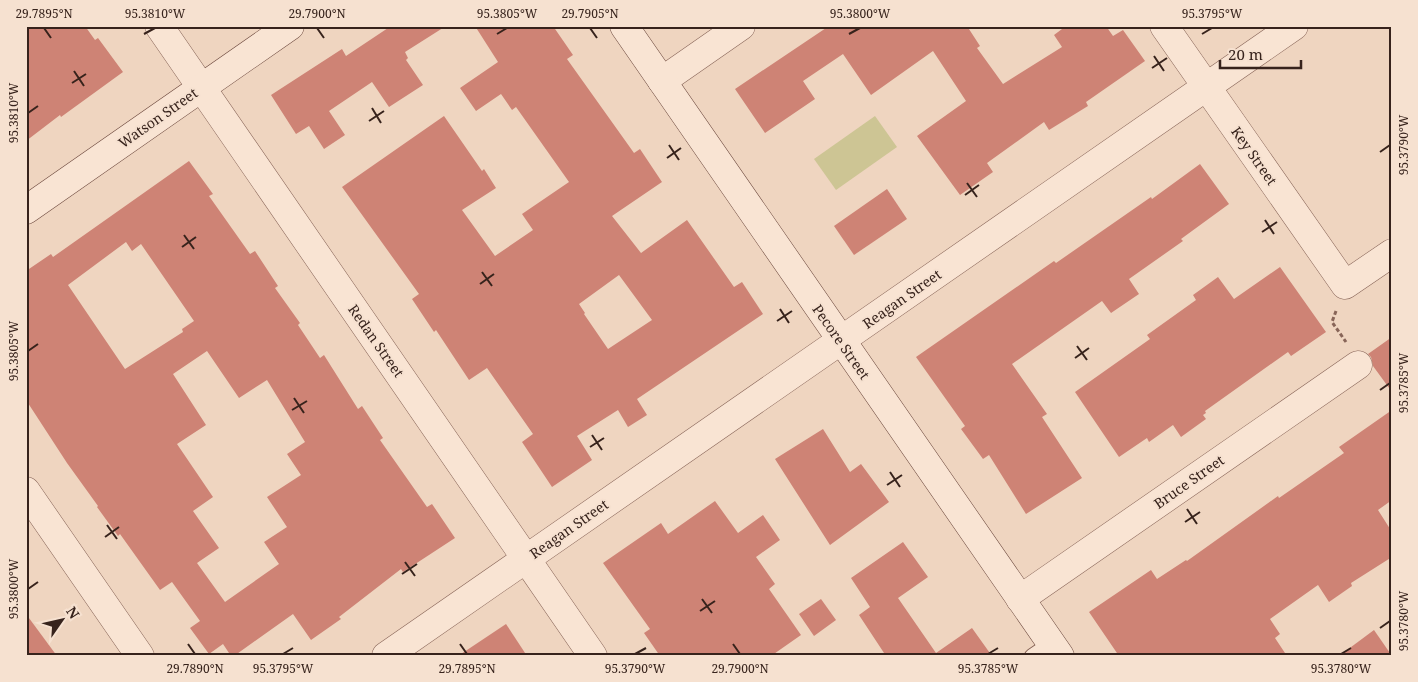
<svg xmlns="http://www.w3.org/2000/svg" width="1418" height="682" font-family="'Noto Serif',serif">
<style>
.green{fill:#cdc594}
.building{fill:#ce8375;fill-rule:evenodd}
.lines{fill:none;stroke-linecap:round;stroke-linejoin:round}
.lane-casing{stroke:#886558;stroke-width:16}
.street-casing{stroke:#886558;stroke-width:29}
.secondary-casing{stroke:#6a463b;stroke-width:29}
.path{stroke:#886558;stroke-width:3;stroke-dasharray:4 2.5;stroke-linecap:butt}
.lane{stroke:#f9e4d3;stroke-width:14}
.street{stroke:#f9e4d3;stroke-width:28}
.secondary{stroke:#f9e4d3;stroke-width:28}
.ticks{fill:none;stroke:#37231c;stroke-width:2}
.labels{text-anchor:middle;stroke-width:4;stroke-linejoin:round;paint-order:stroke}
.street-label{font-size:14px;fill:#37231c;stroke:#f6e1d0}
.neatline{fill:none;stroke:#37231c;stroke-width:2}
.ticks-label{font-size:12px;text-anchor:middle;fill:#37231c}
</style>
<rect width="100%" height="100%" fill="#efd5c0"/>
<polygon class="green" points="875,116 897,147 836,190 814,159"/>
<g class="building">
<polygon points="26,26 85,26 95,40 98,38 123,72 61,117 60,115 26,141"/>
<polygon points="391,26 446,26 405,52 408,58 406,60 423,85 389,107 372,82 329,111 345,135 324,149 309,126 296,134 271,95 342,49 346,56"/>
<path d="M475,26H553L573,55L567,59L634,153L640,149L662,182L612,216L641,253L687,220L734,287L742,282L763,314L637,399L647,415L628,427L618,410L577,436L592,460L552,487L522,442L533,434L487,368L469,380L436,330L434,332L412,299L419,294L342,187L444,116L482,171L484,169L496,188L462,210L495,256L533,230L522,214L569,182L516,107L512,110L501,94L476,111L460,88L498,62ZM619,275L652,320L608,349L584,314L585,313L579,304Z"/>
<polygon points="829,26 967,26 980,46 977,48 1003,84 1062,47 1054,35 1066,26 1106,26 1113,36 1123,30 1145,61 1086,102 1088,106 1049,130 1044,122 987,163 993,172 960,195 917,136 966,101 933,51 871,95 843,54 803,81 815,99 765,133 735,89"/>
<path d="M189,161L213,194L209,196L250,254L255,251L278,286L275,288L300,323L298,325L320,358L324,355L358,409L362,406L383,438L380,440L427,507L432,504L455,538L403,572L401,569L339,617L341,619L311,640L293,614L234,656H231L223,644L209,654L190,628L200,621L172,582L160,590L120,534L118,536L97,507L98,506L67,463L26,400V271L51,254L53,257ZM126,242L132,251L141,244L194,321L182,329L183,332L125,369L68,285ZM207,351L239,398L267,380L305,442L287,454L301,475L267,497L287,527L264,542L279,564L225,602L197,563L219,548L193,511L213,497L177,444L206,425L173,374Z"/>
<polygon points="1200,164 1229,204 1181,239 1183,241 1129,279 1139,294 1111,313 1102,301 1012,364 1047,414 1042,417 1082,478 1026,514 989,455 983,459 961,429 965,426 916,357 1054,261 1056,263 1151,197 1152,199"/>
<polygon points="887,189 907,219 854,255 834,226"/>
<polygon points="1280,267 1326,332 1291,356 1288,352 1205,411 1206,413 1203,415 1206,419 1181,437 1173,425 1149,442 1147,438 1119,457 1075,392 1150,339 1147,335 1196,300 1193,295 1218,277 1234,299"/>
<polygon points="1392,337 1392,392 1373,366 1371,357 1368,354"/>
<polygon points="1392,410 1392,500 1378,510 1392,532 1392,557 1351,583 1352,586 1329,602 1318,585 1270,619 1280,634 1275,638 1287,656 1119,656 1089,612 1151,570 1157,579 1186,560 1187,561 1278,496 1279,498 1344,453 1339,447"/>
<polygon points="823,429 850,472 861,464 889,502 830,545 775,459"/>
<polygon points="715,501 738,533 763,515 780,540 756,557 775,584 769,589 801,635 771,656 660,656 644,633 650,629 603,563 661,523 668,534"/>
<polygon points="903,542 928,577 898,598 936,653 972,628 992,656 886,656 859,615 870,607 851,578"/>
<polygon points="821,599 836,620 814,636 799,614"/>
<polygon points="26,614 57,656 26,656"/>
<polygon points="506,624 527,656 458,656"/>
<polygon points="1374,630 1392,656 1339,656"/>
</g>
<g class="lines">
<defs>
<polyline id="lane" points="1032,656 1051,643"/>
<g id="street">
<polyline points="159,26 593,656"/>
<polyline points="1164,26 1345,285 1392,253"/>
<polyline points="662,81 741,26"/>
<polyline points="26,491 140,656"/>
<polyline points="1020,599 1358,365"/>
<polyline points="386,656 1294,26"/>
</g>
<g id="secondary">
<polyline points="624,26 1060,656"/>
<polyline points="26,210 290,26"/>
</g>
</defs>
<use href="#lane" class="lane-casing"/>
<use href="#street" class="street-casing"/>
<use href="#secondary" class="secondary-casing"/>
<polyline class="path" points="1336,311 1332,322 1346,342"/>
<use href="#lane" class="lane"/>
<use href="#street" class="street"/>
<use href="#secondary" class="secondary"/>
</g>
<path class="ticks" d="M44,28L51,38M317,28L324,38M590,28L597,38M144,34L155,28M497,34L507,28M849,34L860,28M1202,34L1212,28M1154,56L1164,71M1152,68L1167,58M74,71L84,86M72,83L86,74M372,108L381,123M28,113L38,106M369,121L384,111M669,145L679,160M1380,152L1390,145M667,158L681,148M967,183L977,197M965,195L979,185M1265,220L1274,234M1262,232L1277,222M184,235L194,249M182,247L196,237M482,272L492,286M480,284L494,274M780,309L789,323M777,321L792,311M1077,346L1087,360M28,351L38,344M1075,358L1089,348M1380,390L1390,383M294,398L304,413M292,410L307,401M592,435L602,450M590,447L604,438M890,472L900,487M887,485L902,475M1187,509L1197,524M1185,522L1200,512M107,525L117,539M105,537L119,527M405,562L415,576M402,574L417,564M28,589L38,582M702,599L712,613M700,611L715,601M1380,628L1390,621M188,644L195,654M460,644L467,654M733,644L740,654M283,654L293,648M635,654L646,648M988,654L998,648M1341,654L1351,648"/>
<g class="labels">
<g class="street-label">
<text transform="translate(158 118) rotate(-35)" y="5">Watson Street</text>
<text transform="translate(1254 156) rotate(55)" y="5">Key Street</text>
<text transform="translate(902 299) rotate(-35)" y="5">Reagan Street</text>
<text transform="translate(376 341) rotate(55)" y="5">Redan Street</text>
<text transform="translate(841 342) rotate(55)" y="5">Pecore Street</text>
<text transform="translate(1189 482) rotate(-35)" y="5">Bruce Street</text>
<text transform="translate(569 529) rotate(-35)" y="5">Reagan Street</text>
</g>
</g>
<rect width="1418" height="682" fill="none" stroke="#f6e1d0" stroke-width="55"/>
<g transform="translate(62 620) rotate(56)" stroke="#f6e1d0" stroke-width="4" paint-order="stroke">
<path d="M0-4L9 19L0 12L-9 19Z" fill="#37231c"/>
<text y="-8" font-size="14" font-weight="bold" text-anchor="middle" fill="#37231c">N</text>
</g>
<path d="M1220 60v8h81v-8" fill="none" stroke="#37231c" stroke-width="2.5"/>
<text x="1228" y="60" font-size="15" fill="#37231c" stroke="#f6e1d0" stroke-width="4" paint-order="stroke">20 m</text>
<rect x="28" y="28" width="1362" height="626" class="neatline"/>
<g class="ticks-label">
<text x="44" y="18">29.7895°N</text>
<text x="155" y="18">95.3810°W</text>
<text x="317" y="18">29.7900°N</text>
<text x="507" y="18">95.3805°W</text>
<text x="590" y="18">29.7905°N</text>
<text x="860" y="18">95.3800°W</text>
<text x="1212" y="18">95.3795°W</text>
<text transform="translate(14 113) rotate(-90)" y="4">95.3810°W</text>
<text transform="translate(1404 145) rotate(-90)" y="4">95.3790°W</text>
<text transform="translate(14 351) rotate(-90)" y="4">95.3805°W</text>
<text transform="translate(1404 383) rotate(-90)" y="4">95.3785°W</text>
<text transform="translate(14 589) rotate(-90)" y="4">95.3800°W</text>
<text transform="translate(1404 621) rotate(-90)" y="4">95.3780°W</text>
<text x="195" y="673">29.7890°N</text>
<text x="283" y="673">95.3795°W</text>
<text x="467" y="673">29.7895°N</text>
<text x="635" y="673">95.3790°W</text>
<text x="740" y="673">29.7900°N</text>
<text x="988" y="673">95.3785°W</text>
<text x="1341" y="673">95.3780°W</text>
</g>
</svg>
